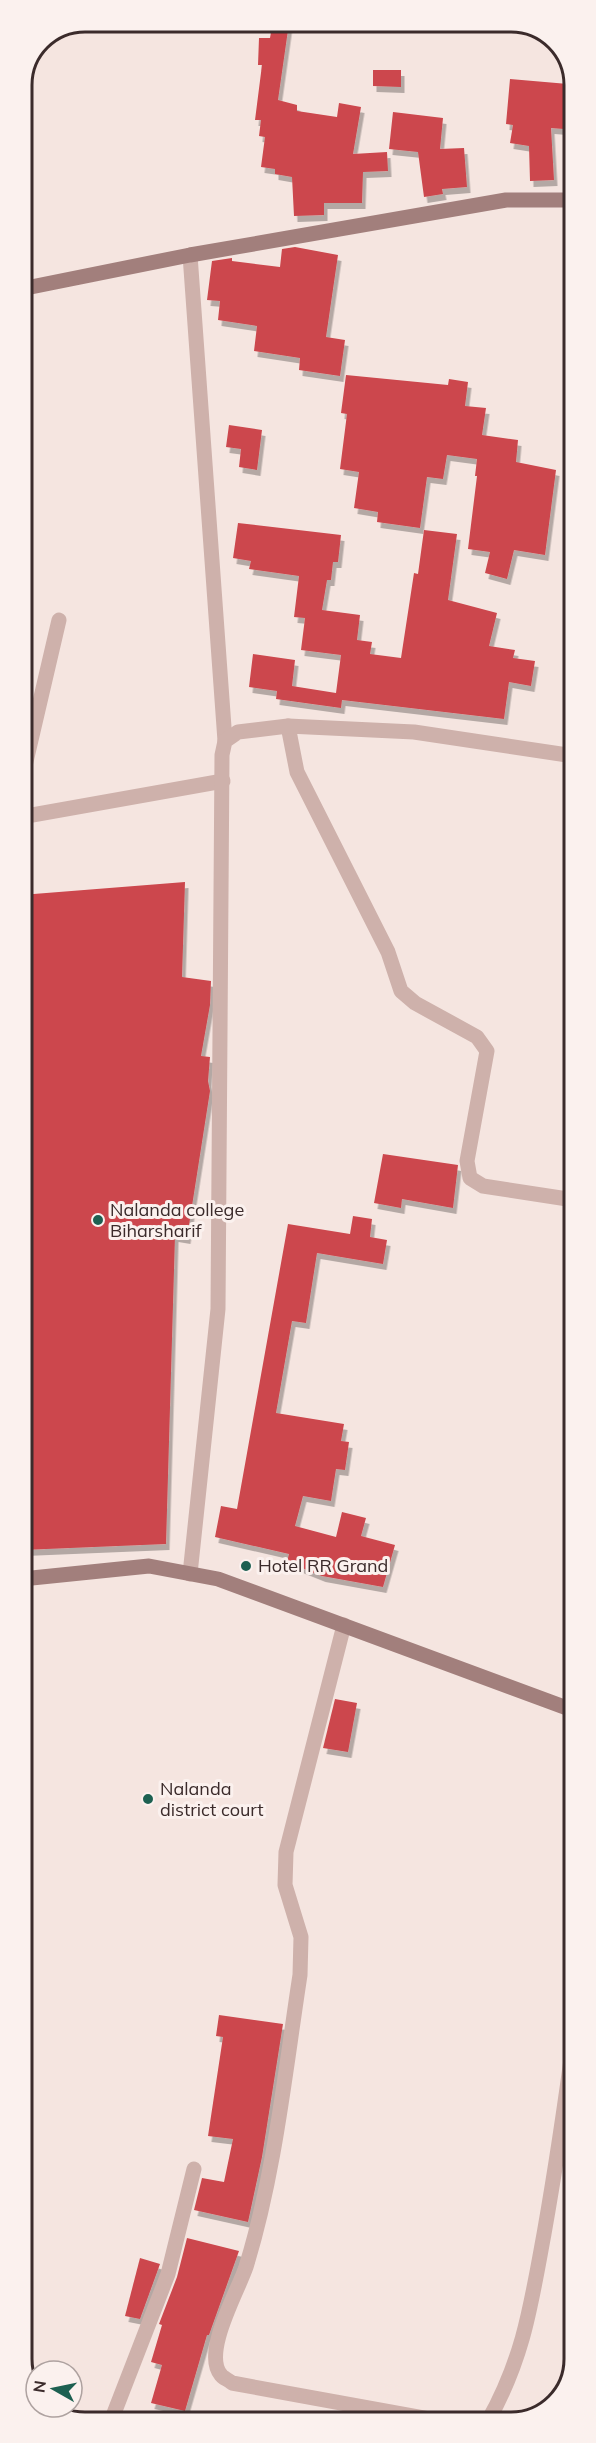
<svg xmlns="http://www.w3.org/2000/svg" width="596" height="2443" font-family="Mulish,sans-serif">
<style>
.building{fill:#cc474d;filter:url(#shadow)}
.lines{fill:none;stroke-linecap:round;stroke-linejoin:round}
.minor{stroke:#ceb1ab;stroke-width:15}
.secondary{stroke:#a27f7c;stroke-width:15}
.poi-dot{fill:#1d6051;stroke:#fbf1ee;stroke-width:2}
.labels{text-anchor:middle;stroke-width:6;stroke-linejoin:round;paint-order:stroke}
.poi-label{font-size:18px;fill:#3b2b2b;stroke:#fbf1ee;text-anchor:start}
.rim{fill:none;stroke:#3b2b2b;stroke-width:3}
</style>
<defs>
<filter id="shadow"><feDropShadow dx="3.5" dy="6" stdDeviation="0" flood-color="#0004"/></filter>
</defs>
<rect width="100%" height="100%" fill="#f5e5e0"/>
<g class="building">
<polygon points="273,21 289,23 278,100 297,105 297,111 337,117 339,103 361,107 353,154 387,152 388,171 363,172 362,203 324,203 324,215 294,216 292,177 275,174 275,169 261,167 265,137 259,136 261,120 255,120 262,65 258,65 259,38 270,38"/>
<polygon points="373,70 401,70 401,87 373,86"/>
<polygon points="510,79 568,84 564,129 551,128 554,180 530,181 529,146 510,143 513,125 506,124"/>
<polygon points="393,112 443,118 440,149 464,148 467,187 442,189 443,194 424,197 418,152 389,149"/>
<polygon points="295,247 338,255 326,337 345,340 340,376 299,370 300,358 254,351 257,326 218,320 220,301 207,300 212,261 232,258 232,261 280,267 282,249"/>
<polygon points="346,375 448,385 449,379 468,382 465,406 486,408 482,435 518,440 516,462 556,470 545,555 514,550 507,579 485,573 490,552 468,549 477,476 475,476 477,459 447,455 443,479 427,477 420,528 377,522 378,512 354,508 359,472 340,469 347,414 341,413"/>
<polygon points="229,425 262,430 257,470 239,467 241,449 226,447"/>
<polygon points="238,523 341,535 338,562 333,562 331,580 327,580 322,610 360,615 357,640 372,642 370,654 401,658 414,573 418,574 424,530 457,534 448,600 497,613 489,646 515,650 513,658 535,661 531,686 509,682 504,719 342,700 341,708 276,699 277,691 249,687 253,654 295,660 292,686 336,693 341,655 301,650 305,618 294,617 299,576 249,569 251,561 233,558"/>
<polygon points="185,882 182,977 211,981 210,1005 201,1056 210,1057 208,1081 210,1091 187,1238 175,1236 166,1544 22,1550 21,895"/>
<polygon points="383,1154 458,1165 453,1208 402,1199 401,1208 374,1203"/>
<polygon points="353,1216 372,1219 370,1237 387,1240 383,1264 317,1253 306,1323 292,1321 276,1413 344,1424 341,1441 349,1442 345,1470 336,1469 331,1501 303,1496 295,1526 336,1537 342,1512 366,1518 361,1536 395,1545 383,1587 322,1576 287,1562 289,1554 215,1537 221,1506 237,1509 288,1224 350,1234"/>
<polygon points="335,1699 357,1703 348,1752 323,1748"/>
<polygon points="219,2015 283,2024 262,2157 248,2222 194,2210 202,2178 224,2182 233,2139 208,2136 223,2037 216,2036"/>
<polygon points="187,2238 239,2251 209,2335 207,2335 185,2411 151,2403 162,2365 151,2362 162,2325 159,2324 177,2277"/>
<polygon points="140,2258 160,2264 140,2319 125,2316"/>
</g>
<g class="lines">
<g class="minor">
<polyline points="190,255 225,741"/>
<polyline points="288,726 297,772 388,952 401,991 415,1003 477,1037 487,1051 467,1161 470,1178 483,1186 574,1200"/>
<polyline points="21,783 59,620"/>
<polyline points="21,817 223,781"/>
<polyline points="190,1574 218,1309 222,755 225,741 238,732 288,726 414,732 574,756"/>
<path d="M344,1625L286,1852L285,1885L301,1937L300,1975C285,2072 275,2173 246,2267C238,2291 202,2353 221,2375C223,2378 229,2380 232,2383L440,2421"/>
<polyline points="111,2421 168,2274 194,2169"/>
<path d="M488,2421C524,2357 531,2304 544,2234C556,2166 566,2098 575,2030"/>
</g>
<g class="secondary">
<polyline points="21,289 190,255 506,200 574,200"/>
<polyline points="22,1579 149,1566 218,1579 575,1711"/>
</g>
</g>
<g class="poi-dot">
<circle cx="98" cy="1220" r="6"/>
<circle cx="246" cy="1566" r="6"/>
<circle cx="148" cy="1799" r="6"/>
</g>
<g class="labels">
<g class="poi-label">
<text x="110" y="1216">Nalanda college<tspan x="110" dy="21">Biharsharif</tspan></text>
<text x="258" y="1572">Hotel RR Grand</text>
<text x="160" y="1795">Nalanda<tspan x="160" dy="21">district court</tspan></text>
</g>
</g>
<path d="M0 0H596V2443H0ZM85 32H511A53 53 0 0 1 564 85V2359A53 53 0 0 1 511 2412H85A53 53 0 0 1 32 2359V85A53 53 0 0 1 85 32Z" fill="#fbf1ee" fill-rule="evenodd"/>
<path class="rim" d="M85 32H511A53 53 0 0 1 564 85V2359A53 53 0 0 1 511 2412H85A53 53 0 0 1 32 2359V85A53 53 0 0 1 85 32Z"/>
<g transform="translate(54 2389) rotate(279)"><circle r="28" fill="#fbf1ee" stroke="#aea2a0" stroke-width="1.5"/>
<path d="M0-4.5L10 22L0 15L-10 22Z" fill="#1d6051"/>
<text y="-9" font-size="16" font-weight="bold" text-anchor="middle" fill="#3b2b2b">N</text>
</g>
</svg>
